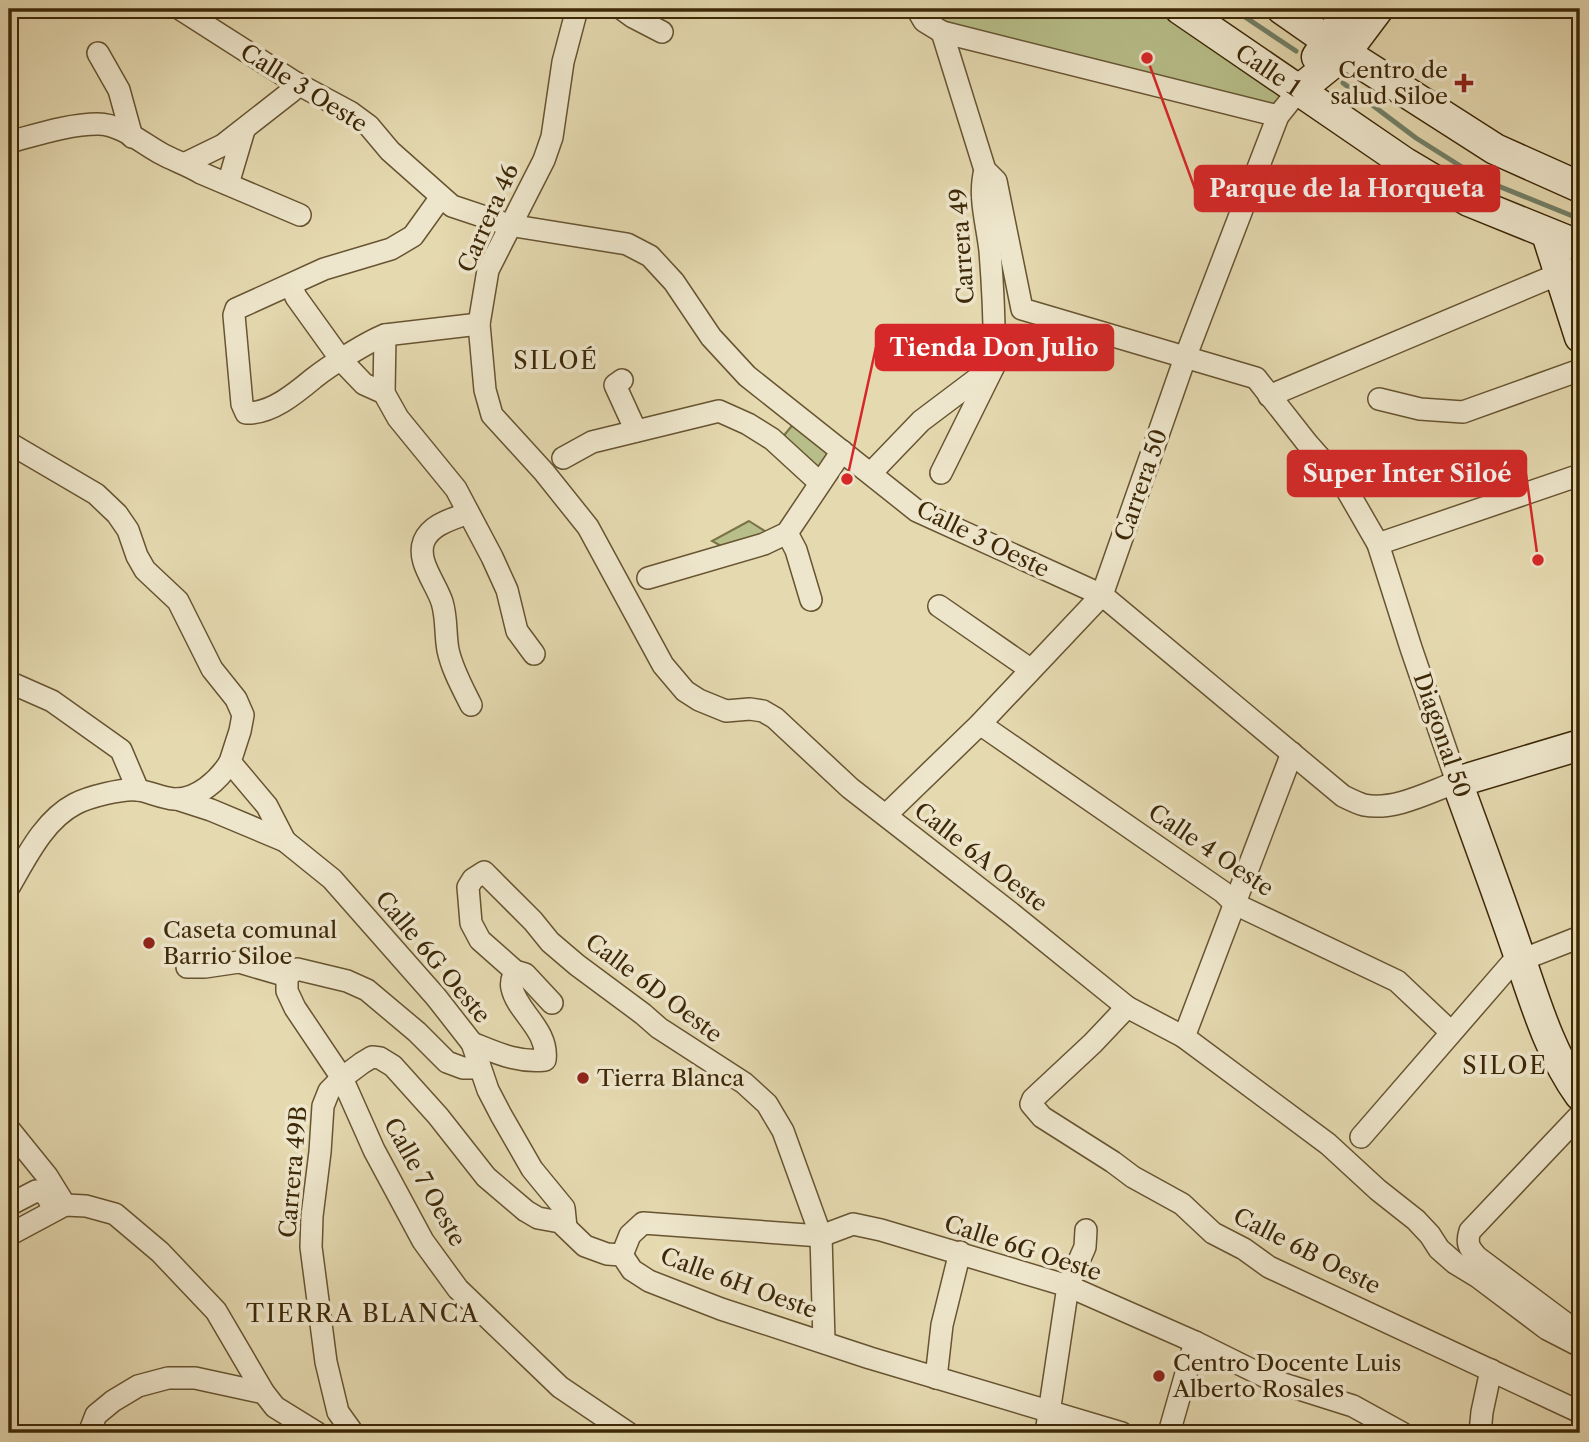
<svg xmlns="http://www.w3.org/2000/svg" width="1589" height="1442" font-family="'Libre Caslon Text',serif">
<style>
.green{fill:#b7be89;stroke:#7a7348;stroke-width:2}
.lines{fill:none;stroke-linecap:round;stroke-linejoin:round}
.stream{stroke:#728068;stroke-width:5}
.street-casing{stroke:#675431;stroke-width:24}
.secondary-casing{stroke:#3d2807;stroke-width:33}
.street{stroke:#eee6cc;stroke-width:21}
.secondary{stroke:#eee6cc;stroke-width:30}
.poi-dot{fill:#8f2418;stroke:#eee6cc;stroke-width:2.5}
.labels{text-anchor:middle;stroke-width:7;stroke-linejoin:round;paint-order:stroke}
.street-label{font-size:23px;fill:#3d2807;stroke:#eee6cc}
.poi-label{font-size:23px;fill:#3d2807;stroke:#eee6cc;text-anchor:start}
.neighbourhood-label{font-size:24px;letter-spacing:2px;fill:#3d2807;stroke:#eee6cc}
.leader{fill:none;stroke:#d62828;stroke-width:2.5}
.callout-dot{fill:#d62828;stroke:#eee6cc;stroke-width:2.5}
.callout{fill:#d62828;stroke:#d62828;stroke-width:2.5}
.callout-label{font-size:24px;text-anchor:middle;font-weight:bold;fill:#fff}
</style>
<rect width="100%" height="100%" fill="#e5d9b0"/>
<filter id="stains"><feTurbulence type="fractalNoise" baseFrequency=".00286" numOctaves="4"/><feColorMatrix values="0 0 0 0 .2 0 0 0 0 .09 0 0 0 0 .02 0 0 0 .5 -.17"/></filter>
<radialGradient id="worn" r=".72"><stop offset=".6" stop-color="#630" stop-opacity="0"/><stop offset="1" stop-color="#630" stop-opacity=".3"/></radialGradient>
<g class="green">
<polygon points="917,9 1180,9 1298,91 1278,116 942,32"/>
<polygon points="799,417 842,451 820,483 777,444"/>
<polygon points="749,521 776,538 734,553 712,541"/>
</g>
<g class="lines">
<g class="stream">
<polyline points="1233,9 1296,51"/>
<polyline points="1343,83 1416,138 1481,179 1580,219"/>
</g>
<defs>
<g id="street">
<path d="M180,9L296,83L350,112L369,126L390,151L452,206L509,225L627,244L650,256L674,282L711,337L747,376L917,511L1102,595L1343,796C1349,799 1357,803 1364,805C1395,811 1429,792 1457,782L1411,648L1378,544L1344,485L1307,443L1256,378L1022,309L996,181L985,170L942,32"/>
<polyline points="577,9 563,62 552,137 544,160 488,270 479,324 485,390 492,415 544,472 588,527 663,665 685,691 699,700 726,711 750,709 763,711 775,718 850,788 1012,914 1127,1007 1184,1037 1328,1144 1378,1190 1416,1220 1430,1235 1439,1249 1455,1263 1478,1277 1547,1329 1580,1346"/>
<polyline points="622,9 633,17 662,32"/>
<polyline points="917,9 924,21 942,32 1278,116"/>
<polyline points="98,53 119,90 132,137"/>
<path d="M9,138L13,141C39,134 70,124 98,124C121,124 143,144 162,154C175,161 188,165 201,173L300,215"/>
<polyline points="186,163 223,145 292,91 296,83"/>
<polyline points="228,184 244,130"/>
<path d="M441,197L413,236L391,249L324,269L236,309L234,315L242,404L246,413C271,414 296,393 314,378C329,366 367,342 385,335L479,324"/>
<polyline points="291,285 296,297 342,361 364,384 384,393 398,418 456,489 492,557 507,590 517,631 534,654"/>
<polyline points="622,380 615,385 636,431"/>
<polyline points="384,393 385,335"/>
<polyline points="1269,396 1561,273"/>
<polyline points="1379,399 1420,409 1463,412 1580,370"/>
<polyline points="9,443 96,494 117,514 128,530 137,556 145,570 178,601 212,669 236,699 243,715 240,731 230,762 267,806 285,841"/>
<polyline points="563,458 592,442 719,411 748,424 772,439 820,483"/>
<path d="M871,473L921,421L994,366C995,327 993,289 990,251C987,223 978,197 985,170"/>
<polyline points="941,473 993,368"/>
<path d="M468,513C453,519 431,524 424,541C416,561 436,583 442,602C447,618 445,634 448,650C452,669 462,687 471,705"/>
<polyline points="787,533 796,550 811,600"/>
<polyline points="1378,544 1580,475"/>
<polyline points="648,578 764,544 787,533 842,451"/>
<polyline points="939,606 1030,669"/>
<polyline points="9,682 52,701 121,750 138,790"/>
<polyline points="980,724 1223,892 1235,904 1397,981 1451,1032"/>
<polyline points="177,799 211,810 285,841 332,879 436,997 472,1043 488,1090 501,1115 532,1169 564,1208 566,1227"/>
<polyline points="886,815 980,724 1102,595 1185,358 1278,116 1298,91"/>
<path d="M9,887C26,858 44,820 75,804C88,797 123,788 138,790C150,792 162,798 174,799C197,800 219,780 230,762"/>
<polyline points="187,967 205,967 239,962 287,976 297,969 347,981 367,990 417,1032 447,1062 463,1068 471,1068 479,1063"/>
<polyline points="287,976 287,991 295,1008 342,1078 374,1150 423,1241 458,1289 560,1387 628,1433"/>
<polyline points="552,1003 525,974 515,971 480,940 471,923 468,887 473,879 484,872 533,921 550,942 577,965 643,1014 659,1028 744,1083 767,1104 783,1131 821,1236 824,1341"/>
<polyline points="1127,1007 1093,1043 1033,1099 1031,1104 1042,1117 1113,1162 1133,1177 1182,1204 1213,1233 1244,1249 1269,1267 1580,1412"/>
<polyline points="1184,1037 1292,753"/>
<path d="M472,1043C497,1053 517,1063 545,1060C549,1030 517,1012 512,988C510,981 513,977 515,971"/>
<path d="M1580,1115L1470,1231C1466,1243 1469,1248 1477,1257L1580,1334"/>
<polyline points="9,1129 47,1176 65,1205"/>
<polyline points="1361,1137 1511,964 1580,937"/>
<polyline points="9,1205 36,1191 46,1194 54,1210"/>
<polyline points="9,1235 65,1205 86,1206 115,1214 160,1252 216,1311 264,1393"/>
<polyline points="622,1255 630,1235 643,1223 821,1236 853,1224 881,1230 1068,1286 1195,1342 1274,1381 1353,1406 1402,1433"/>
<polyline points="936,1378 942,1325 960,1252"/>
<polyline points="89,1433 96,1415 113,1401 138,1386 168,1378 195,1378 264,1393 275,1407 317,1433"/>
<polyline points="353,1433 338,1412 326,1362 311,1247 312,1216 320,1152 323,1106 329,1091 342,1078 362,1063 372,1057 380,1058 393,1066 438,1116 486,1177 526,1211 538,1218 560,1222 585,1246 607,1254 622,1255 632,1270 649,1281 721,1309 870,1358 1122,1433"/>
<polyline points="1046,1433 1068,1286 1085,1247 1086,1230"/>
<polyline points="1169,1433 1195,1342"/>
<polyline points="1480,1433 1482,1412 1491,1370"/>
</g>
<g id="secondary">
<polyline points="1180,9 1405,163 1469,201 1580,246"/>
<polyline points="1282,9 1345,53 1495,149 1580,187"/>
<polyline points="1317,57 1349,9"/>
<polyline points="1298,91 1345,53 1378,9"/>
<polyline points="1547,234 1580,337"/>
<path d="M1580,745L1457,782C1478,840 1500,899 1520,958C1536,1005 1551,1055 1580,1095"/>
</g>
</defs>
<use href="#street" class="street-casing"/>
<use href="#secondary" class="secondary-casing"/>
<use href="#street" class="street"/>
<use href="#secondary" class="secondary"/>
</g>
<g class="poi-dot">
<path d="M1460.5 72.5h7v7h7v7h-7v7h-7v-7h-7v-7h7z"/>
<circle cx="149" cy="943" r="7"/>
<circle cx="583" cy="1078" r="7"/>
<circle cx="1159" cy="1376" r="7"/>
</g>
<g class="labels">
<g class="street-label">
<text transform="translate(1268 70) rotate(34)" y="8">Calle 1</text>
<text transform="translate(304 88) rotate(32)" y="8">Calle 3 Oeste</text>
<text transform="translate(488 218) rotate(-66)" y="8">Carrera 46</text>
<text transform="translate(962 246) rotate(-94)" y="8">Carrera 49</text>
<text transform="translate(1141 485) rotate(-71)" y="8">Carrera 50</text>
<text transform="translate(983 539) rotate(26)" y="8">Calle 3 Oeste</text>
<text transform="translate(1442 735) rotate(71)" y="8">Diagonal 50</text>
<text transform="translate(1211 850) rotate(34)" y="8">Calle 4 Oeste</text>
<text transform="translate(981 857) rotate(38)" y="8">Calle 6A Oeste</text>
<text transform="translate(433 957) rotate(50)" y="8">Calle 6G Oeste</text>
<text transform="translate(654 988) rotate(37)" y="8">Calle 6D Oeste</text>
<text transform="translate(293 1172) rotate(-85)" y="8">Carrera 49B</text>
<text transform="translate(425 1182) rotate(61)" y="8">Calle 7 Oeste</text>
<text transform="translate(1023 1248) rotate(18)" y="8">Calle 6G Oeste</text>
<text transform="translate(1307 1251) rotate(27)" y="8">Calle 6B Oeste</text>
<text transform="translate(739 1283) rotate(20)" y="8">Calle 6H Oeste</text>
</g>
<g class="poi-label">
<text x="1448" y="78" text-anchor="end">Centro de<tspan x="1448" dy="26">salud Siloe</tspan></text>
<text x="163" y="938">Caseta comunal<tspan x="163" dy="26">Barrio Siloe</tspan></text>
<text x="597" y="1086">Tierra Blanca</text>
<text x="1173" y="1371">Centro Docente Luis<tspan x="1173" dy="26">Alberto Rosales</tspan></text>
</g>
<g class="neighbourhood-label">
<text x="556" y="369">SILOÉ</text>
<text x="1505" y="1074">SILOE</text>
<text x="363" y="1322">TIERRA BLANCA</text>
</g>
</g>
<path class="leader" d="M1147 58L1195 189M847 479L876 347M1538 560L1526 474"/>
<g class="callout-dot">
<circle cx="1147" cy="58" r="7"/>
<circle cx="847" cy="479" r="7"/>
<circle cx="1538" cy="560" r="7"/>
</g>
<g class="callout">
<rect x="1195" y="166" width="304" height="45" rx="7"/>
<rect x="876" y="325" width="237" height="45" rx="7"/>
<rect x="1288" y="451" width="238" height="45" rx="7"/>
</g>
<g class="callout-label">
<text x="1347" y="197">Parque de la Horqueta</text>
<text x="994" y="356">Tienda Don Julio</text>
<text x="1407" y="482">Super Inter Siloé</text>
</g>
<rect width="1589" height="1442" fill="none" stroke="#e5d9b0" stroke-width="35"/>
<rect x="10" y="10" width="1568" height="1421" fill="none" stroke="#3d2807" stroke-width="3.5"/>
<rect x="18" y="18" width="1554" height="1407" fill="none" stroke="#3d2807" stroke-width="2"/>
<rect width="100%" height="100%" filter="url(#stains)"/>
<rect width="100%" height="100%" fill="url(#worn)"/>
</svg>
